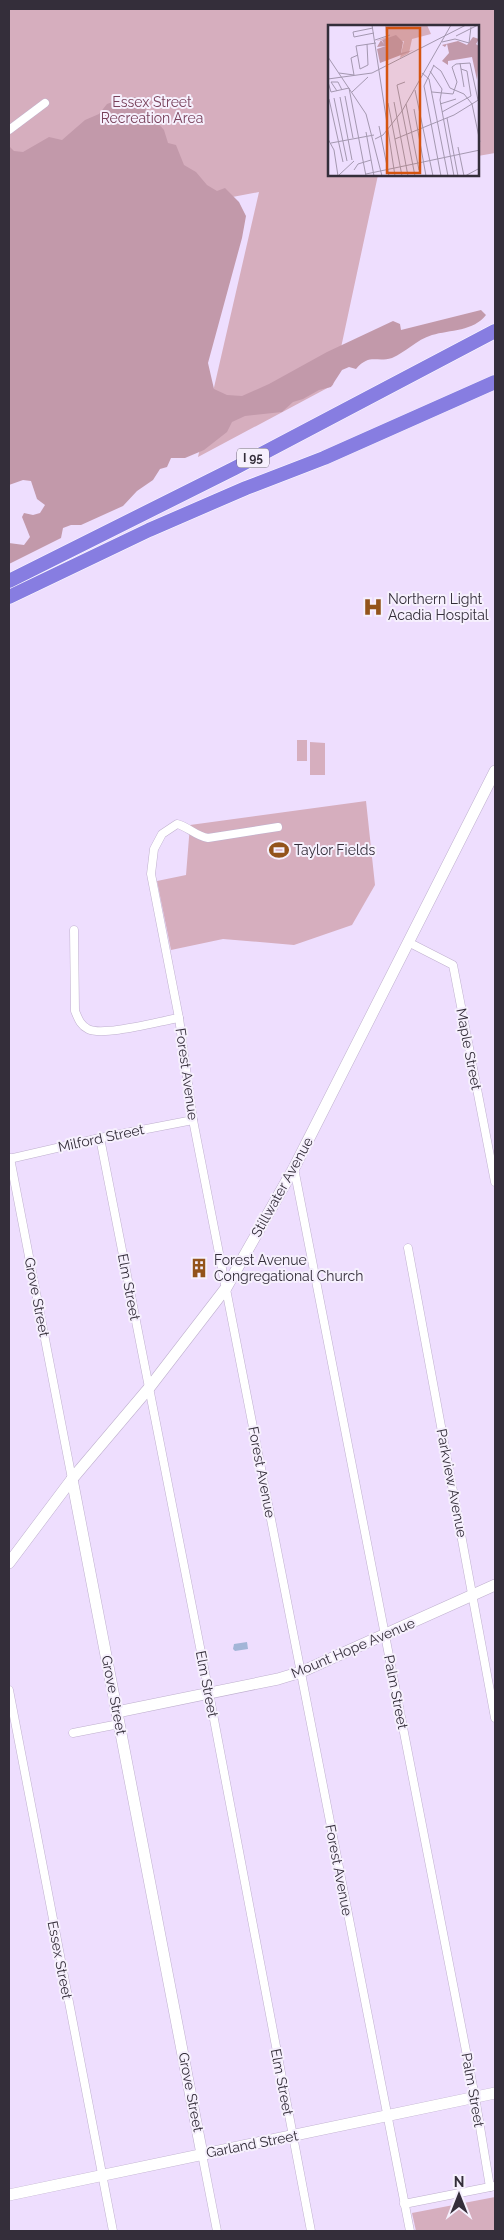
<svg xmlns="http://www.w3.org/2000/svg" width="504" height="2240" font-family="Raleway,sans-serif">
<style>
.green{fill:#d6aebe}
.forest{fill:#c299aa}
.water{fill:#a3b5d7}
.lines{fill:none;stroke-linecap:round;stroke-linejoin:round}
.street-casing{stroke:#bfb0ce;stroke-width:9}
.secondary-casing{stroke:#bfb0ce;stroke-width:12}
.highway-casing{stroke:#fff;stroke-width:15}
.street{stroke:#fff;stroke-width:8}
.secondary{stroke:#fff;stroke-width:11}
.highway{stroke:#877de1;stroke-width:14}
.labels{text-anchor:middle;stroke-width:4;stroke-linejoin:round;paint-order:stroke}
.shield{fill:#f6f0fd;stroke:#6e6874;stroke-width:1}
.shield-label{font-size:12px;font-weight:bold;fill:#342e3a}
.park-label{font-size:14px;fill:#78405a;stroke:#f6f0fd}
.poi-label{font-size:14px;fill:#342e3a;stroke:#f6f0fd;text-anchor:start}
.street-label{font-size:14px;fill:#342e3a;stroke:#f6f0fd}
.inset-road{fill:none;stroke:#a498b0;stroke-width:1}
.view{fill:#d65511;fill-opacity:0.15;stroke:#d65511;stroke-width:2.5}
.inset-edge{fill:none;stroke:#342e3a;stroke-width:2.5}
</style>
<rect width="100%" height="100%" fill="#eedefe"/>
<g class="green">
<polygon points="9,9 495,9 495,153 478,156 478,26 329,26 329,175 378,175 333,385 198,457 259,192 75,227 9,163"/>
<rect x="297" y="740" width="10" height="21"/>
<polygon points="310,742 325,743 325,775 310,775"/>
<polygon points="366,801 375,885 352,925 294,945 223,939 171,950 157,881 186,875 190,825"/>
<polygon points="495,2197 495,2231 416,2231 412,2213"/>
</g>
<path class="forest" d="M135,97L164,130L168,143L176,145L184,165L196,172L207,185L217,191L225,188L239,202L246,216L242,238L208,363L214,389L227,395L242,396L269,384L327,352L393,321L400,324L401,330L481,310L486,315C474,331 450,330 432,335C416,340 406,352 392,358C376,363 370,353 356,369L349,367L342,370L331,387L319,390L303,399L293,402L282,412L245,416L232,422L227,432L204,450L185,458H171L167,467L160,469L153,480L137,491L123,506L81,525H71L63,528L61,538L9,564V543L24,545L30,537L22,517L24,513L33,515L40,513L45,505L37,499L31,481L23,480L9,485V146L14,151L23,152L49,137L62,140L85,120L99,114L107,104L121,99Z"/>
<polygon class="water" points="247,1642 248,1649 235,1651 233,1649 234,1644"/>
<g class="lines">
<defs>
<g id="street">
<polyline points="9,130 45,103"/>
<path d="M278,827L208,838C195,836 189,827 177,824L162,834L154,849L151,874L179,1018L193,1120L410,2231"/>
<path d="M74,930L75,1011C78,1018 80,1025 88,1029C103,1037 160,1021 179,1018"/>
<polyline points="408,942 453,965 495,1182"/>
<polyline points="100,1138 209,1693 311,2231"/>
<polyline points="10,1158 72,1479"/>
<polyline points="9,1159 100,1138 193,1120"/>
<polyline points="294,1168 475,2097 490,2187"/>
<polyline points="408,1248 495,1718"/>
<polyline points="9,1690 113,2231"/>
<polyline points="73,1733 119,1724"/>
<polyline points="202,2154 217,2231"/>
<polyline points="404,2204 495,2186"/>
</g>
<g id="secondary">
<polyline points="72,1479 202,2154"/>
<polyline points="9,1563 72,1479 149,1388 226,1288 294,1168 495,771"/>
<polyline points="117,1712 278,1679 301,1672 495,1585"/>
<polyline points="9,2195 495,2093"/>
</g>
<g id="highway">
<polyline points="9,581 235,468 495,331"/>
<polyline points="9,597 149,530 246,488 324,458 495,382"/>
</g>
</defs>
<use href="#street" class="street-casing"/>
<use href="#secondary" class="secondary-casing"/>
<use href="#highway" class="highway-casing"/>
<use href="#street" class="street"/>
<use href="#secondary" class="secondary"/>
<use href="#highway" class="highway"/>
</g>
<defs>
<symbol id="hospital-bare" viewBox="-9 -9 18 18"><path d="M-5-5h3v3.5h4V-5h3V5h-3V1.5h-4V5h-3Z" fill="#93541b" stroke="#f6f0fd" stroke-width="2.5" paint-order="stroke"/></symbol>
<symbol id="stadium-bare" viewBox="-9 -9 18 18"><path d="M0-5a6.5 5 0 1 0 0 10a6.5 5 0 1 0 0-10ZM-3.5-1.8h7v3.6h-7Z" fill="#93541b" stroke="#f6f0fd" stroke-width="2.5" paint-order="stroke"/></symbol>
<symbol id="building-bare" viewBox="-9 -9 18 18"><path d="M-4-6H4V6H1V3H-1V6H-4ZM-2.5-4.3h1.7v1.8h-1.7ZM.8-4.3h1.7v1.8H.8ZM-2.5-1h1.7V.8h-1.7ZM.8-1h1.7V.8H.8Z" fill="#93541b" stroke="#f6f0fd" stroke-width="2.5" paint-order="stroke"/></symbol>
</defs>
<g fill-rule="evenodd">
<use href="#hospital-bare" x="359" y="593" width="28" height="28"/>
<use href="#stadium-bare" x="265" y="836" width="28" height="28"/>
<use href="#building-bare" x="185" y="1254" width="28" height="28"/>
</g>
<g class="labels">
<rect class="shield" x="237" y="448.5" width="32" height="19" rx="4"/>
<g class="shield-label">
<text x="253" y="462">I 95</text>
</g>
<g class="park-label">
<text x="152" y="107">Essex Street<tspan x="152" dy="16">Recreation Area</tspan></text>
</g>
<g class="poi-label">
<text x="388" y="604">Northern Light<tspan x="388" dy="16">Acadia Hospital</tspan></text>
<text x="294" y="855">Taylor Fields</text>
<text x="214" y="1265">Forest Avenue<tspan x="214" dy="16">Congregational Church</tspan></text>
</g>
<g class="street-label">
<text transform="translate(469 1049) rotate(79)" y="5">Maple Street</text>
<text transform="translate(187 1074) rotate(82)" y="5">Forest Avenue</text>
<text transform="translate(101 1138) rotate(-12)" y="5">Milford Street</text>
<text transform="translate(282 1187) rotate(-61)" y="5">Stillwater Avenue</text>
<text transform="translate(129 1287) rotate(79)" y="5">Elm Street</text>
<text transform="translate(37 1297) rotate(79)" y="5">Grove Street</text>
<text transform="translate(262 1472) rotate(79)" y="5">Forest Avenue</text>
<text transform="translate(452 1483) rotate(79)" y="5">Parkview Avenue</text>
<text transform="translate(353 1648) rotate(-23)" y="5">Mount Hope Avenue</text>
<text transform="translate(207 1684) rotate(79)" y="5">Elm Street</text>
<text transform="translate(396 1692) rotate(79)" y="5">Palm Street</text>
<text transform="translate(114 1695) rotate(79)" y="5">Grove Street</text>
<text transform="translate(339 1870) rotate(79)" y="5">Forest Avenue</text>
<text transform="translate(60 1960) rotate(79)" y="5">Essex Street</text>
<text transform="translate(282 2082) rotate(79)" y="5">Elm Street</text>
<text transform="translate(473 2090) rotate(80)" y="5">Palm Street</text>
<text transform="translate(191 2092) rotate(79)" y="5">Grove Street</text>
<text transform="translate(252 2144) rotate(-11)" y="5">Garland Street</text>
</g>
</g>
<g transform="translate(328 25)">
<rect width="151" height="151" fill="#eedefe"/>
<path d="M57,0H99L103,9L84,14L81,28L72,33L76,16L64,18L63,13L48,16L58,12Z" fill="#d6aebe"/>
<path d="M68,10L75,17L73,28L86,25L52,38L49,24L58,21L49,22L53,15L56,19L54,15ZM145,12L151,14L148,19L152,22L149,55L144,32L120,36V40L114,36L121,28L119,19L117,22L114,20L130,16L139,20Z" fill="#c299aa"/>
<path class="inset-road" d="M44,0L67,151M45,3L25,7L26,12L46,8M128,11L150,0M47,15L62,10M114,17L127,14L141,18L143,2M39,19L40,40L32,44L28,21L48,18M0,32L38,89L54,151M132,38L136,62M105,40L113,46L122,63L136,69L144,79L152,117M106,40L96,61L113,151M124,42L128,39L142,38L150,75M102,46L114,64L112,75L126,151M11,48L26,50L23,33L30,30M94,48L101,54L120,151M0,54L44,48L138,0M0,57L3,67L21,63L38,151M77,57L69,60L87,151M87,65L105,151M9,66L3,57H10L14,65M24,67L40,52M104,67L125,69L129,57L124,42M17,71L25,113M12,72L24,135M6,73L19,136M1,74L15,137M66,77L80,151M60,78L74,151M78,79L91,145M112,79L128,74M86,84L98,151M114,87L143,71L139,46L133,44M119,93L130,151M51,101L61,151M38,107L46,151M0,114L6,125L10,151M47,114L55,110L74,86L123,0M67,114L126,90L152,74M3,118L46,110M130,122L136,151M26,145L30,139L43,135M38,149L152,125M11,150L26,136M137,151L152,143"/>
<path class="view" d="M59,3H92V148H59Z"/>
<rect width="151" height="151" class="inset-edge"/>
</g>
<rect width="504" height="2240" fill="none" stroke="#342e3a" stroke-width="20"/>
<g transform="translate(459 2195)" stroke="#f6f0fd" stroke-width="4" paint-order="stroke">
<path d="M0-4L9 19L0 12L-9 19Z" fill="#342e3a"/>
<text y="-8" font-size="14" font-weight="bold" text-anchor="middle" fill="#342e3a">N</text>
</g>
</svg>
